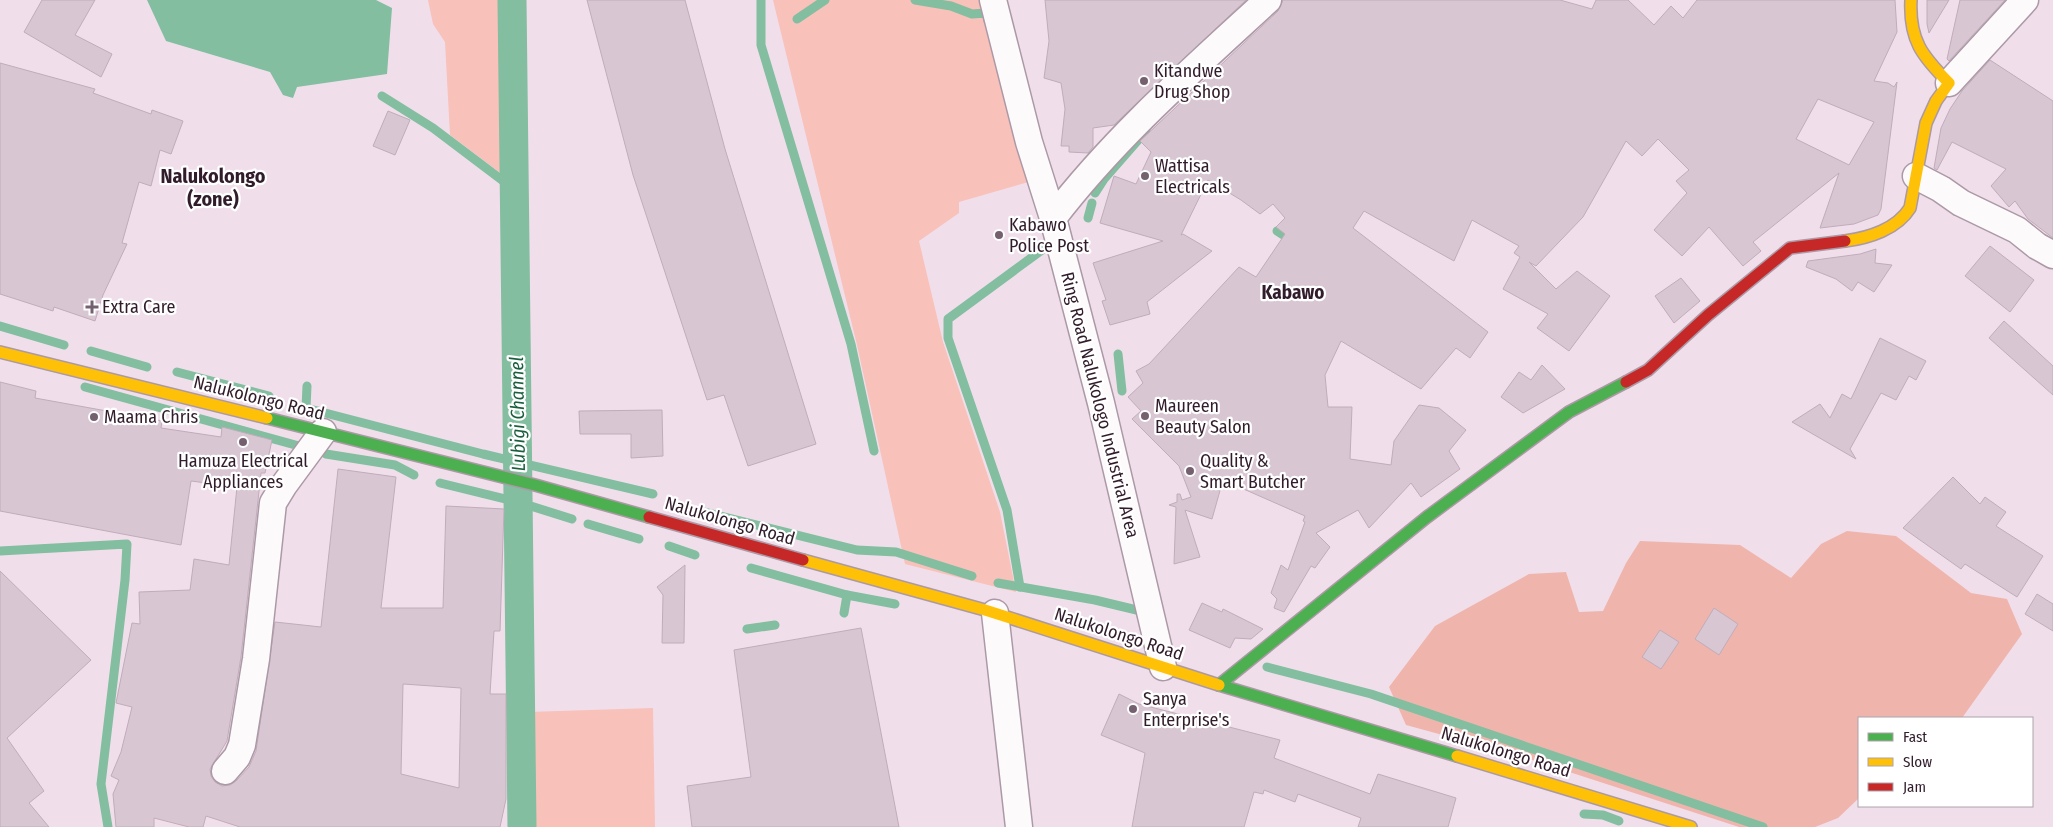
<svg xmlns="http://www.w3.org/2000/svg" width="2053" height="827" font-family="'Fira Sans Condensed',sans-serif">
<style>
.green{fill:#f8c1ba}
.forest{fill:#efb5ac}
.water{fill:#82be9f}
.lines{fill:none;stroke-linecap:round;stroke-linejoin:round}
.stream{stroke:#82be9f;stroke-width:9}
.canal{stroke:#82be9f;stroke-width:29}
.building{fill:#d9c6d3;stroke:#c0acba;fill-rule:evenodd}
.street-casing{stroke:#ac99a6;stroke-width:29}
.fast-casing{stroke:#ac99a6;stroke-width:14}
.slow-casing{stroke:#ac99a6;stroke-width:14}
.jam-casing{stroke:#ac99a6;stroke-width:14}
.street{stroke:#fdfafc;stroke-width:26}
.fast{stroke:#4caf50;stroke-width:11}
.slow{stroke:#ffc107;stroke-width:11}
.jam{stroke:#c62828;stroke-width:11}
.poi-dot{fill:#74606e;stroke:#fff;stroke-width:2}
.labels{text-anchor:middle;stroke-width:4.5;stroke-linejoin:round;paint-order:stroke}
.poi-label{font-size:18px;fill:#311c2b;stroke:#fff;text-anchor:start}
.street-label{font-size:18px;fill:#311c2b;stroke:#fff}
.neighbourhood-label{font-size:19px;font-weight:bold;fill:#311c2b;stroke:#fff}
.water-label{font-size:19px;font-style:italic;fill:#195f3d;stroke:#fff}
.quarter-label{font-size:20px;font-weight:bold;fill:#311c2b;stroke:#fff}
</style>
<rect width="100%" height="100%" fill="#f1deeb"/>
<g class="green">
<polygon points="428,0 506,0 507,178 450,135 445,42 433,24"/>
<polygon points="773,0 985,0 1032,181 959,202 959,213 919,241 943,342 1000,512 1016,592 905,564 857,345"/>
<polygon points="653,708 655,827 530,827 528,712"/>
</g>
<polygon class="forest" points="1847,531 1896,536 1971,593 2007,599 2022,634 1962,718 1859,718 1859,798 1838,818 1815,827 1739,827 1523,757 1406,725 1389,687 1435,626 1529,574 1566,572 1579,612 1603,611 1626,563 1640,541 1740,545 1791,578 1821,544"/>
<polygon class="water" points="147,0 376,0 392,8 387,74 297,87 293,98 283,95 270,72 166,41"/>
<g class="lines">
<g class="stream">
<polyline points="761,0 761,45 851,344 874,451"/>
<polyline points="915,0 951,6 972,14 986,13 988,21"/>
<polyline points="797,19 825,0"/>
<polyline points="382,96 433,128 515,190"/>
<polyline points="1095,193 1104,179 1146,131"/>
<polyline points="1088,218 1092,203"/>
<polyline points="1277,231 1291,240 1293,237"/>
<polyline points="0,326 64,345"/>
<polyline points="91,351 147,367"/>
<polyline points="1118,354 1122,391"/>
<polyline points="177,372 269,396"/>
<polyline points="307,386 306,408 483,454 653,494"/>
<polyline points="85,387 299,446"/>
<polyline points="326,454 395,465 414,475"/>
<polyline points="440,483 518,502 572,519"/>
<polyline points="700,511 857,550 896,552 972,576"/>
<polyline points="588,524 639,539"/>
<polyline points="669,546 695,555"/>
<polyline points="0,551 127,544 125,580 101,784 108,827"/>
<polyline points="751,568 847,595 844,613"/>
<polyline points="998,583 1095,600 1145,612"/>
<polyline points="1020,587 1007,510 948,338 948,319 1046,247"/>
<polyline points="847,595 895,604"/>
<polyline points="747,629 775,625"/>
<polyline points="1267,667 1371,694 1763,827"/>
<polyline points="1584,814 1603,815 1619,821"/>
</g>
<polyline class="canal" points="512,0 522,827"/>
</g>
<g class="building">
<polygon points="42,0 95,0 75,35 112,54 101,77 24,32"/>
<polygon points="587,0 685,0 725,149 816,444 748,466 724,395 707,400 633,175"/>
<polygon points="1045,0 1246,0 1114,125 1093,128 1093,147 1088,153 1069,152 1069,146 1061,146 1065,109 1061,83 1044,78 1049,41"/>
<path d="M1283,0H1560L1592,9L1596,0H1628L1654,25L1671,6L1683,18L1697,0H1895L1897,32L1874,81L1888,83L1894,87L1897,82L1881,209L1878,215L1854,224L1820,228L1839,173L1753,242L1761,251L1743,266L1709,227L1682,256L1654,230L1687,193L1676,181L1689,170L1658,139L1642,156L1626,141L1583,217L1536,266L1529,262L1556,289L1577,271L1610,296L1569,351L1537,328L1548,314L1503,289L1520,257L1514,253L1519,246L1472,220L1454,261L1364,211L1353,228L1488,332L1470,358L1456,348L1421,389L1341,341L1325,375L1328,407H1352L1350,459L1391,465L1394,441L1419,405L1439,408L1466,430L1449,451L1460,469L1421,497L1411,483L1369,528L1358,510L1316,533L1330,547L1315,568L1311,566L1284,612L1274,608L1277,599L1271,593L1281,565L1288,570L1305,522L1303,521L1305,516L1223,480L1212,519L1185,510L1200,557L1174,564L1176,507L1169,505L1177,502V494H1180L1182,500L1191,497L1179,466L1132,419L1141,411L1128,397L1143,383L1136,371L1149,364L1239,267L1256,277L1285,234L1276,227L1285,218L1273,204L1260,214L1241,200L1208,180L1181,235L1183,234L1212,251L1147,302L1150,314L1110,325L1102,301L1106,300L1093,263L1163,241L1100,223L1114,176L1136,184L1151,152L1140,141L1278,11ZM1818,99L1874,122L1849,165L1796,139Z"/>
<polygon points="1927,0 1949,0 1929,33 1927,24"/>
<polygon points="1960,0 2005,0 1949,61 1947,59"/>
<polygon points="1990,60 2053,101 2053,238 2028,219 2015,201 2009,207 1991,186 2006,169 1952,142 1937,170 1934,168 1941,128 1950,109 1962,91"/>
<polygon points="0,63 95,89 93,93 151,114 152,110 183,121 171,154 160,150 151,186 139,182 122,243 127,244 103,295 95,321 54,307 53,311 0,294"/>
<polygon points="388,111 410,120 395,155 373,146"/>
<polygon points="1990,246 2034,280 2010,312 1965,276"/>
<polygon points="1876,249 1875,263 1892,265 1874,292 1858,282 1852,291 1836,279 1806,267 1808,261 1860,254"/>
<polygon points="1681,278 1700,301 1674,323 1655,296"/>
<polygon points="2004,321 2053,366 2053,395 1989,338"/>
<polygon points="1880,338 1926,361 1916,380 1909,376 1896,400 1881,393 1850,449 1856,459 1792,422 1820,404 1830,418 1842,394 1851,399"/>
<polygon points="1542,365 1565,389 1523,413 1501,397 1519,372 1531,380"/>
<path d="M0,382L36,391L35,398L162,421L161,428L221,437L222,427L272,440L265,473H261L241,657L227,741L210,769L211,776L215,782L222,786L230,785L236,781L249,767L256,751L275,622L321,627L338,469L396,477L381,608H443L446,506L504,509L500,631H494L490,694H506V799L500,827H240L206,816L203,827H189L154,818V827H116L113,794L119,780L111,776L121,752L132,707L116,703L132,623L140,624L139,592L190,590L194,559L229,565L237,487L191,481L181,545L0,511ZM403,684L461,688L459,788L401,774Z"/>
<polygon points="662,410 663,456 631,458 631,434 580,434 579,411"/>
<polygon points="1953,477 1980,504 1985,497 2006,512 1996,526 2043,556 2017,597 1965,564 1961,569 1903,528"/>
<polygon points="685,565 684,643 662,643 663,595 657,587"/>
<polygon points="0,571 91,660 7,738 44,791 29,803 49,827 0,827"/>
<polygon points="2037,594 2053,604 2053,631 2025,614"/>
<polygon points="1202,603 1222,612 1223,609 1263,629 1251,639 1235,638 1230,648 1189,630"/>
<polygon points="1714,608 1738,624 1719,655 1695,639"/>
<polygon points="861,628 899,827 692,827 687,786 751,777 734,650"/>
<polygon points="1660,630 1679,642 1661,669 1642,657"/>
<polygon points="1119,694 1139,704 1280,740 1274,758 1370,794 1378,774 1456,798 1448,827 1358,827 1361,818 1298,794 1295,802 1264,790 1263,794 1254,792 1244,827 1132,827 1145,753 1101,735"/>
</g>
<g class="lines">
<defs>
<g id="street">
<polyline points="993,0 1029,142 1053,218 1101,403 1163,667"/>
<polyline points="1949,83 2025,0"/>
<polyline points="1916,176 1941,189 1961,203 2017,230 2037,246 2053,255"/>
<path d="M1053,218C1115,137 1193,69 1268,0"/>
<polyline points="995,613 1019,827"/>
<polyline points="225,771 237,757 242,745 256,659 273,503 284,485 323,432"/>
</g>
<g id="fast">
<polyline points="267,418 535,485 649,517"/>
<polyline points="1219,685 1457,756"/>
<polyline points="1219,685 1427,517 1569,412 1626,382"/>
</g>
<g id="slow">
<path d="M1845,241C1869,238 1897,229 1910,208L1926,123L1936,101L1949,83C1922,56 1909,40 1911,0"/>
<polyline points="0,352 267,418"/>
<polyline points="803,560 985,610 1219,685"/>
<polyline points="1457,756 1691,827"/>
</g>
<g id="jam">
<polyline points="1626,382 1648,370 1708,315 1790,248 1845,241"/>
<polyline points="649,517 803,560"/>
</g>
</defs>
<use href="#street" class="street-casing"/>
<use href="#fast" class="fast-casing"/>
<use href="#slow" class="slow-casing"/>
<use href="#jam" class="jam-casing"/>
<use href="#street" class="street"/>
<use href="#fast" class="fast"/>
<use href="#slow" class="slow"/>
<use href="#jam" class="jam"/>
</g>
<g class="poi-dot">
<circle cx="1144" cy="81" r="5"/>
<circle cx="1145" cy="176" r="5"/>
<circle cx="999" cy="235" r="5"/>
<path d="M89.5 299.5h5v5h5v5h-5v5h-5v-5h-5v-5h5z"/>
<circle cx="1145" cy="416" r="5"/>
<circle cx="94" cy="417" r="5"/>
<circle cx="243" cy="442" r="5"/>
<circle cx="1190" cy="471" r="5"/>
<circle cx="1133" cy="709" r="5"/>
</g>
<g class="labels">
<g class="poi-label">
<text x="1154" y="77">Kitandwe<tspan x="1154" dy="21">Drug Shop</tspan></text>
<text x="1155" y="172">Wattisa<tspan x="1155" dy="21">Electricals</tspan></text>
<text x="1009" y="231">Kabawo<tspan x="1009" dy="21">Police Post</tspan></text>
<text x="102" y="313">Extra Care</text>
<text x="1155" y="412">Maureen<tspan x="1155" dy="21">Beauty Salon</tspan></text>
<text x="104" y="423">Maama Chris</text>
<text x="243" y="467" text-anchor="middle">Hamuza Electrical<tspan x="243" dy="21">Appliances</tspan></text>
<text x="1200" y="467">Quality &amp;<tspan x="1200" dy="21">Smart Butcher</tspan></text>
<text x="1143" y="705">Sanya<tspan x="1143" dy="21">Enterprise's</tspan></text>
</g>
<g class="street-label">
<text transform="translate(259 398) rotate(14)" y="6">Nalukolongo Road</text>
<text transform="translate(1100 405) rotate(76)" y="6">Ring Road Nalukologo Industrial Area</text>
<text transform="translate(730 521) rotate(16)" y="6">Nalukolongo Road</text>
<text transform="translate(1119 634) rotate(18)" y="6">Nalukolongo Road</text>
<text transform="translate(1506 752) rotate(17)" y="6">Nalukolongo Road</text>
</g>
<g class="neighbourhood-label">
<text x="1293" y="299">Kabawo</text>
</g>
<g class="water-label">
<text transform="translate(517 414) rotate(-91)" y="7">Lubigi Channel</text>
</g>
<g class="quarter-label">
<text x="213" y="183">Nalukolongo<tspan x="213" dy="23">(zone)</tspan></text>
</g>
</g>
<rect x="1858" y="717" width="175" height="90" fill="#ffffff" stroke="#ada4aa"/>
<rect x="1868" y="733" width="25" height="8" fill="#4caf50" stroke="#ada4aa"/>
<text x="1903" y="742" font-size="15" fill="#311c2b">Fast</text>
<rect x="1868" y="758" width="25" height="8" fill="#ffc107" stroke="#ada4aa"/>
<text x="1903" y="767" font-size="15" fill="#311c2b">Slow</text>
<rect x="1868" y="783" width="25" height="8" fill="#c62828" stroke="#ada4aa"/>
<text x="1903" y="792" font-size="15" fill="#311c2b">Jam</text>
</svg>
